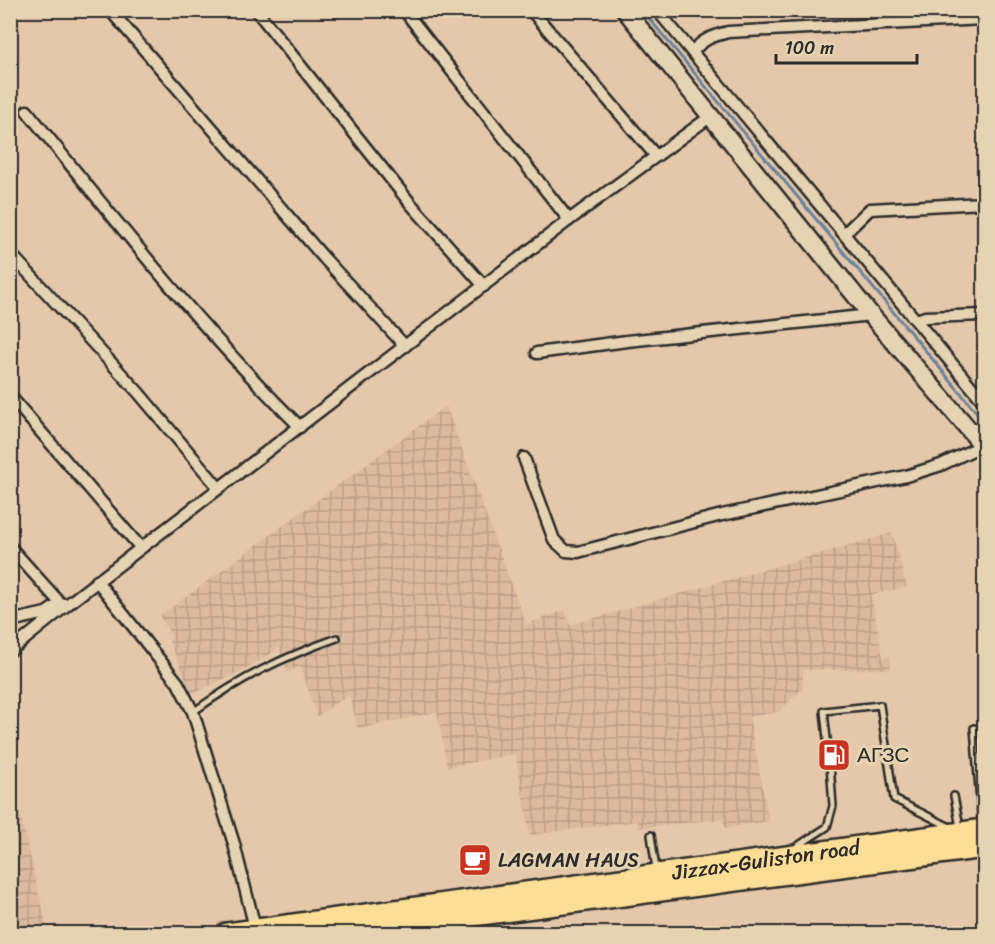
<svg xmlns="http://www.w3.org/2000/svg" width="995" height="944" font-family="Sriracha,sans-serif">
  <defs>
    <pattern id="industrial-grid" width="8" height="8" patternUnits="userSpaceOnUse" patternTransform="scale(1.5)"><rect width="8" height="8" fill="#dcba9f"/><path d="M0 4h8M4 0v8" fill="none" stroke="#bda089"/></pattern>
  </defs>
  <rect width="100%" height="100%" fill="#e5c8a9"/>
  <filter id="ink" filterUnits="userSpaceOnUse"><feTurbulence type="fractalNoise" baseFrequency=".0167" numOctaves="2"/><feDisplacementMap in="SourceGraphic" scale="12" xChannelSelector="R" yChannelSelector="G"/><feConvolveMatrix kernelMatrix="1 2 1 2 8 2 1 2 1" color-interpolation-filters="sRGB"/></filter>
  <g filter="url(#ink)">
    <g fill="url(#industrial-grid)">
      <path d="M446 406 526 624 565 610 570 625 892 533 907 587 871 595 883 658 890 656 891 669 803 670V688L778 712 749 717 769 821 725 828 723 819 638 828 637 821 530 835 515 754 447 767 437 712 358 729 349 695 317 716 300 666 288 673 278 646 274 652 245 669 192 694 169 641 172 638 160 616Z"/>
      <path d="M10 772 46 923 13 934 10 933Z"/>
    </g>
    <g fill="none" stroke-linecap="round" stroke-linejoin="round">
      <path stroke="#68839e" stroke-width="3" d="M642 10 984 421"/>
      <g stroke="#2b2b2b" stroke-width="10">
        <g id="lane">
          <path d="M193 712C242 677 281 658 337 638"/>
          <path d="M974 728 982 825"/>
          <path d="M828 748 824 711 880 705 894 799 952 828"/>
          <path d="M954 796 960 827"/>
          <path d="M651 835 656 869"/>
          <path d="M796 847 827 827 833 806 830 764"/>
        </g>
      </g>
      <g stroke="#2b2b2b" stroke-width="15">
        <g id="street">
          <path d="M110 10 324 258 405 346"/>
          <path d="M256 10 410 203 484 286"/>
          <path d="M404 10 569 220"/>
          <path d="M531 10 656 156"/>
          <path d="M657 10 984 402"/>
          <path d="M692 52C703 39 713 36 728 32L984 19"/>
          <path d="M27 111C114 219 201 329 300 427"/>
          <path d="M844 234 870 209 984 203"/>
          <path d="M10 253 138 392 218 487"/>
          <path d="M917 320 925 317 984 315"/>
          <path d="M537 353 627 341 871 315"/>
          <path d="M10 396 140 547"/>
          <path d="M524 458 554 540 566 551 578 552 722 515 906 476 941 465 983 445"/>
          <path d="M10 547 61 604H68L569 220 711 116"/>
          <path d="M97 581 178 683 193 712 234 844 255 928"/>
          <path d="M10 621 46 613 58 605"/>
          <path d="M10 651 68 604"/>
        </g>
      </g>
      <g stroke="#2b2b2b" stroke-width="21">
        <path id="secondary" d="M625 10 871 315 984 447"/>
      </g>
      <g stroke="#2b2b2b" stroke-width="26">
        <g id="highway">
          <path id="s1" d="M227 934 984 830"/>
          <path d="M331 934 984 847"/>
        </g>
      </g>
      <use href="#lane" stroke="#e6d3b1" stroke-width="5"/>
      <use href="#street" stroke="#e6d3b1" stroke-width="10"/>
      <use href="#secondary" stroke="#e6d3b1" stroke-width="16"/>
      <use href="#highway" stroke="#fdde96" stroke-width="21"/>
    </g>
  </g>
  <defs>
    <g id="fuel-square" transform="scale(1.725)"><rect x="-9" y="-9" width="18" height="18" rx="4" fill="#c8321e" stroke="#e6d3b1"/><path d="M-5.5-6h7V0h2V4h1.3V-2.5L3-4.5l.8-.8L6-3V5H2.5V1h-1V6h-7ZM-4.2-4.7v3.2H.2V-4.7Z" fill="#fff"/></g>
    <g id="cafe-square" transform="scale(1.725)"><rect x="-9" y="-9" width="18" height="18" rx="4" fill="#c8321e" stroke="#e6d3b1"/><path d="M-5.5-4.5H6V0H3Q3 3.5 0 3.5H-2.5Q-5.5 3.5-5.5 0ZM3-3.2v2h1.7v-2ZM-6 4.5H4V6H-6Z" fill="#fff"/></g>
  </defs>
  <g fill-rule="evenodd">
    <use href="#fuel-square" x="834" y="755"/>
    <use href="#cafe-square" x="475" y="860"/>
  </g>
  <g text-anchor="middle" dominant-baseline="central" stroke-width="6" stroke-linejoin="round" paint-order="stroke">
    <g font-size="21" fill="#2b2b2b" stroke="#e6d3b1" text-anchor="start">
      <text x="857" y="755">АГЗС</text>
      <text x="498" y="860">LAGMAN HAUS</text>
    </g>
    <g font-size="21" fill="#2b2b2b" stroke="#e6d3b1">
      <text stroke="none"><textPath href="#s1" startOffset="544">Jizzax-Guliston road</textPath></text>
    </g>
  </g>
  <rect width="995" height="944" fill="none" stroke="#e6d3b1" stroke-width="36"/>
  <rect x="18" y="18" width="959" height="908" fill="none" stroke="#2b2b2b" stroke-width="2" filter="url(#ink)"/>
  <path d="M776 54v9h141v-9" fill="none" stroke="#2b2b2b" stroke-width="3"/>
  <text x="785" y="54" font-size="18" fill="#2b2b2b" stroke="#e6d3b1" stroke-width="4.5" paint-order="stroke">100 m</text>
</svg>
